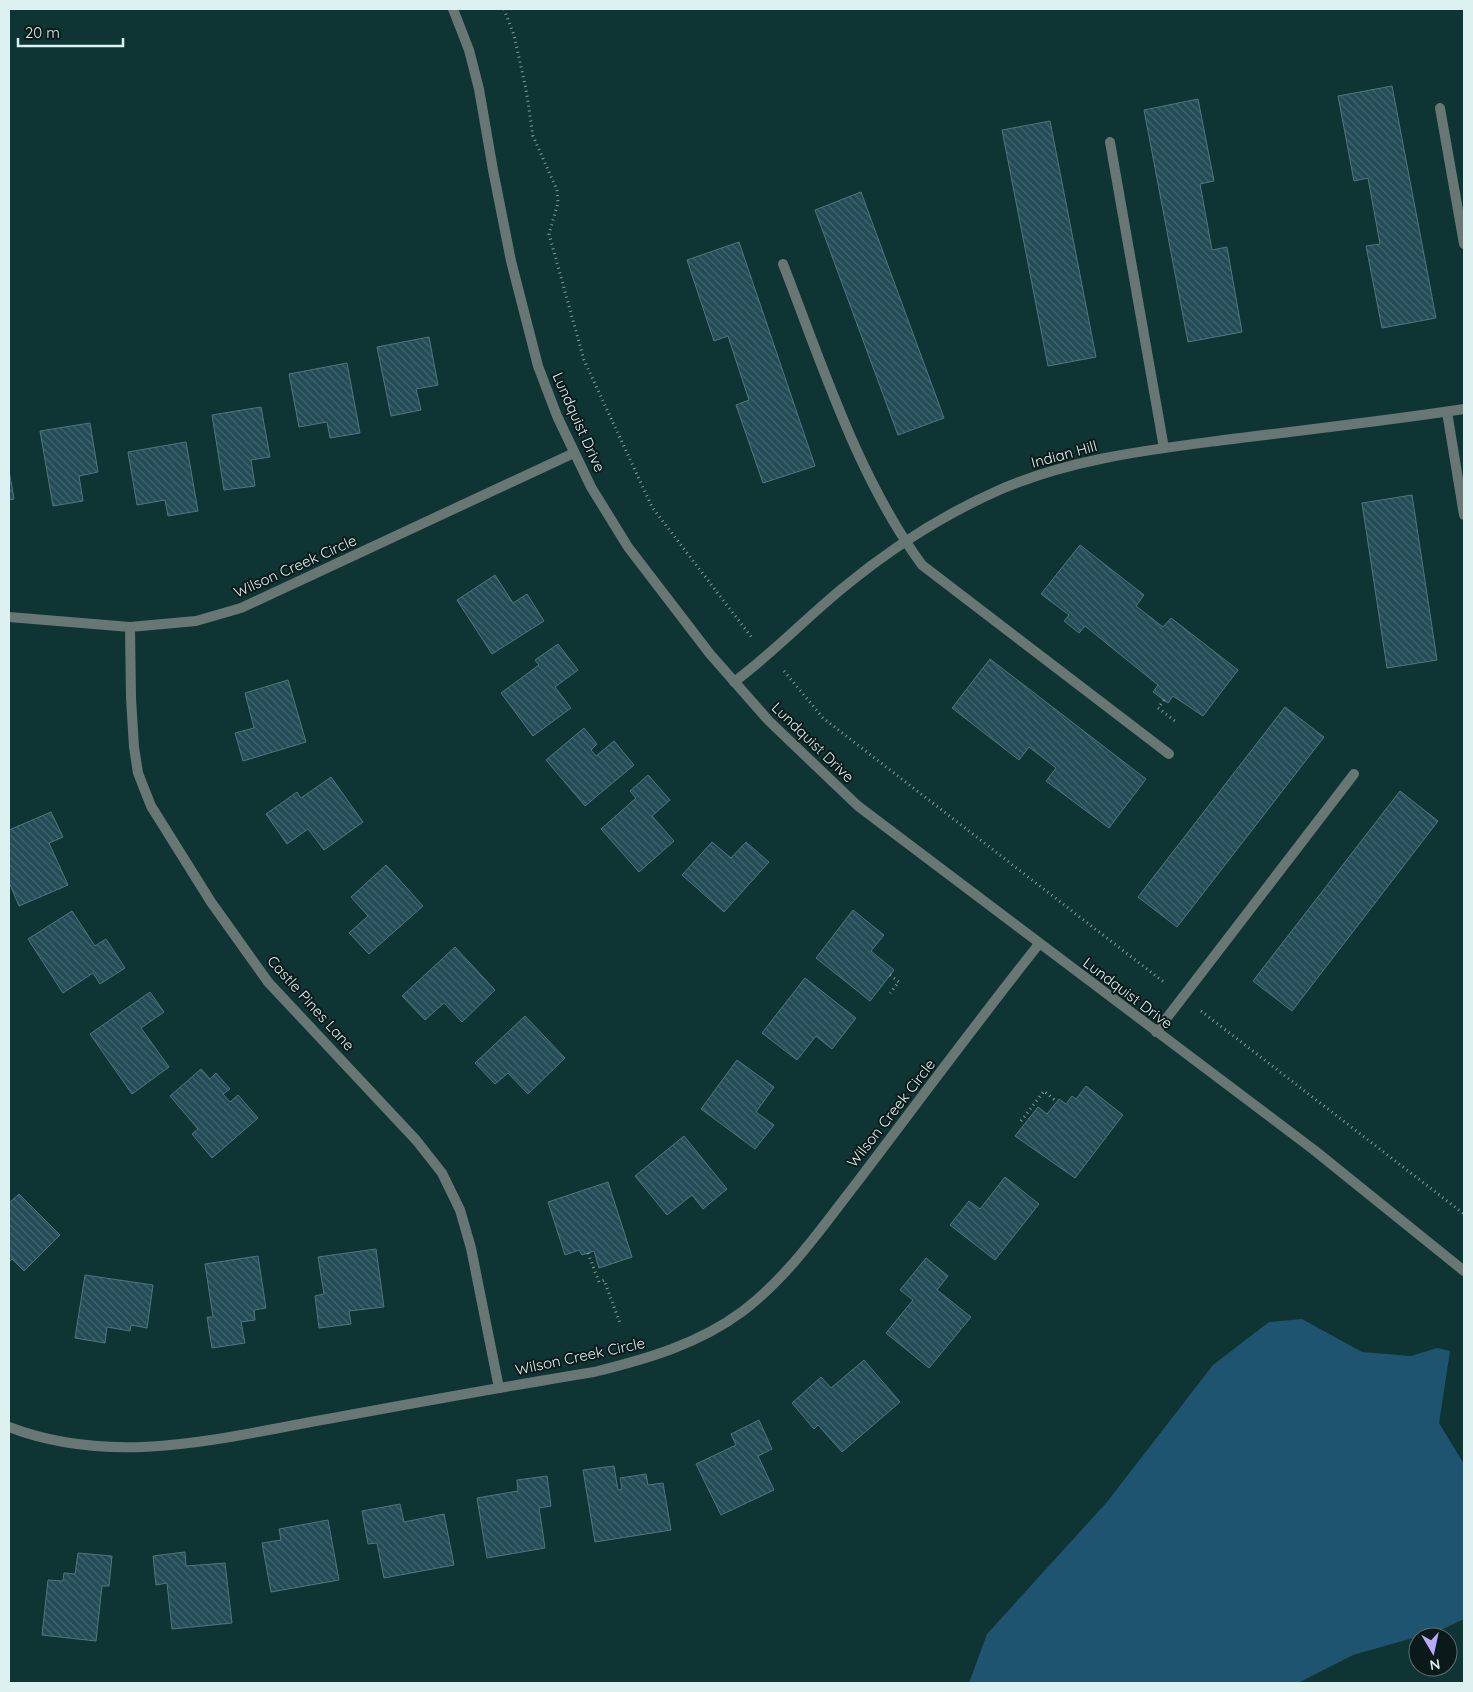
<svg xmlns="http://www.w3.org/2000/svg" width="1473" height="1692" font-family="Quicksand,sans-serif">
  <defs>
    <pattern id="building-back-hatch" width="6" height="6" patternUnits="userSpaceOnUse" patternTransform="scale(1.25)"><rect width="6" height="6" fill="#234c56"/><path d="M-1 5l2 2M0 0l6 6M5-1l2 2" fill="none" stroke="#42666f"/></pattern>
  </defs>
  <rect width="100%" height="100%" fill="#0f3434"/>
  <path fill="#1f5470" d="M1302 1319 1362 1352 1411 1356 1437 1348 1450 1351 1439 1423 1464 1464V1619L1441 1630 1353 1655 1298 1683H969L987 1634 1107 1502 1213 1365 1269 1322Z"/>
  <g fill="url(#building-back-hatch)" stroke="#53757e">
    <path d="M1392 86 1436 318 1382 328 1366 246 1380 244 1368 178 1354 181 1338 96Z"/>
    <path d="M1198 99 1214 181 1200 184 1212 250 1227 247 1242 332 1188 342 1144 110Z"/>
    <path d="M1050 121 1096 357 1048 366 1002 130Z"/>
    <path d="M861 192 944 418 898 435 815 210Z"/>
    <path d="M739 242 815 466 763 483 736 405 749 400 728 336 714 341 687 260Z"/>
    <path d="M429 337 438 385 416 389 421 410 391 416 377 347Z"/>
    <path d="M347 363 360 433 330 438 327 422 299 427 289 374Z"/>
    <path d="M261 407 270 457 251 460 255 486 224 490 212 415Z"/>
    <path d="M90 423 98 472 79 476 83 501 53 506 40 431Z"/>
    <path d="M186 442 198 511 168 516 165 500 137 505 128 452Z"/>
    <path d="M9 470 14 499 9 500Z"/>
    <path d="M1412 495 1437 660 1387 668 1362 503Z"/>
    <path d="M1080 545 1144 595 1136 606 1163 627 1171 618 1238 670 1203 716 1173 696 1168 703 1153 692 1158 685 1085 626 1079 633 1064 621 1069 615 1041 594Z"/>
    <path d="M495 575 513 603 527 594 544 621 492 654 457 600Z"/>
    <path d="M558 644 578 670 555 687 571 708 533 736 501 693 539 665 535 660Z"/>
    <path d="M990 659 1146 779 1109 828 1046 781 1056 768 1029 747 1019 760 952 708Z"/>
    <path d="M288 680 306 742 243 761 235 733 254 728 245 693Z"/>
    <path d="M1285 707 1324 737 1177 927 1138 897Z"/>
    <path d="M584 728 597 744 591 750 596 756 614 741 634 765 585 806 546 760Z"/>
    <path d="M648 775 670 800 652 816 674 841 639 872 601 829 636 798 630 791Z"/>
    <path d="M331 777 363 822 324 850 308 829 287 844 266 814 297 792 301 798Z"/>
    <path d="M1400 791 1438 821 1292 1011 1253 981Z"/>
    <path d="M51 812 63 837 49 843 68 885 19 906 9 882V830Z"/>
    <path d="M712 842 731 858 746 842 769 862 724 912 682 875Z"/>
    <path d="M386 865 423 906 369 954 349 933 368 916 351 897Z"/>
    <path d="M853 910 884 935 871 951 894 970 870 1001 816 958Z"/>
    <path d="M72 911 95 946 106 939 125 968 100 984 93 973 63 993 28 939Z"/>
    <path d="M455 947 495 990 462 1022 444 1003 425 1020 402 996Z"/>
    <path d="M805 978 856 1018 832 1049 816 1036 797 1060 762 1033Z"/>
    <path d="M150 992 164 1012 141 1028 169 1067 132 1094 90 1034Z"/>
    <path d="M525 1016 565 1058 528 1094 508 1073 495 1084 475 1063Z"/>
    <path d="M737 1060 774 1087 756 1112 774 1125 755 1149 701 1109Z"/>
    <path d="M201 1069 210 1079 216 1073 230 1089 223 1094 230 1102 238 1095 258 1118 212 1158 192 1134 198 1129 170 1096Z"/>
    <path d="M1086 1086 1123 1115 1075 1178 1015 1136 1038 1107 1047 1114 1059 1099 1066 1104 1072 1096 1076 1099Z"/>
    <path d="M684 1136 727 1189 703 1209 692 1195 667 1215 635 1176Z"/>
    <path d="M1005 1177 1039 1204 995 1260 950 1225 969 1201 980 1209Z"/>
    <path d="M608 1182 632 1257 599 1268 594 1251 582 1255 579 1250 565 1255 548 1202Z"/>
    <path d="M19 1194 60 1235 24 1271 12 1259 9 1262V1203Z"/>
    <path d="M376 1249 384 1307 349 1311 351 1324 319 1328 315 1296 324 1294 318 1257Z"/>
    <path d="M258 1256 266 1308 254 1310 255 1320 241 1322 245 1343 212 1348 207 1317H213L205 1264Z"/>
    <path d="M926 1258 948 1276 937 1290 971 1317 929 1368 886 1333 913 1300 900 1290Z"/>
    <path d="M85 1275 153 1285 147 1328 131 1325 130 1331 107 1327 105 1343 75 1338Z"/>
    <path d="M864 1360 900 1402 842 1452 818 1425 814 1429 792 1403 821 1377 831 1388Z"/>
    <path d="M759 1420 772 1449 758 1456 774 1490 721 1515 696 1464 736 1445 731 1434Z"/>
    <path d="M614 1466 618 1490 622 1489 620 1478 646 1474 648 1485 663 1483 671 1530 595 1542 583 1470Z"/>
    <path d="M547 1476 551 1506 539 1508 545 1548 487 1558 477 1498 518 1491 517 1480Z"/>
    <path d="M400 1504 404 1522 444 1514 454 1565 384 1578 377 1543 368 1544 362 1511Z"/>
    <path d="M328 1520 339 1580 271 1592 262 1543 281 1540 279 1529Z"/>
    <path d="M185 1552 186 1566 225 1563 232 1623 172 1629 167 1583 156 1585 153 1556Z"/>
    <path d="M78 1553 112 1556 109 1586H102L96 1641 42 1635 48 1580 63 1581 64 1573 75 1574Z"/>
  </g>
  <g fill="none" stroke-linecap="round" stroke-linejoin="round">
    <g stroke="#809b9b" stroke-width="3" stroke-dasharray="1 4" stroke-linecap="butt">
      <path d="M504 9 514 35 526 89 533 136 557 190 558 203 549 234 584 360 652 507 752 638"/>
      <path d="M784 671 823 718 1165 983"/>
      <path d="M1164 700 1158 708 1175 721"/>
      <path d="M890 975 899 982 890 993"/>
      <path d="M1201 1011 1464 1214"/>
      <path d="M1021 1121 1044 1091 1057 1102"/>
      <path d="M588 1253 599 1282 604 1280 620 1323"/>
    </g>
    <g stroke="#687773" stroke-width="10">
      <path d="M1440 108 1464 244"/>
      <path d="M1110 142 1164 448"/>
      <path d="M783 264C822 364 858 478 922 565L1169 754"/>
      <path d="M1447 412 1464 515"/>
      <path d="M1156 1032 1354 774"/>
    </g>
    <g stroke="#687773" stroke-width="10">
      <path d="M453 9 469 50 479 89 493 170 511 261 538 366 557 416 591 487 628 547 710 654 769 721 858 806 1314 1150 1464 1271"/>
      <path d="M9 617 130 627 196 621 241 608 574 453"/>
      <path d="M130 627 131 698 134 747 138 773 151 806 211 902 268 982 416 1140 442 1173 460 1210 471 1248 499 1388"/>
      <path d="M734 682C773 653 806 618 844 587 889 550 943 515 997 491 1069 459 1148 450 1224 440 1304 430 1385 421 1464 409"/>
      <path d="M9 1427C116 1468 224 1437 333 1418 420 1402 507 1386 594 1372 647 1359 699 1344 743 1311 789 1276 823 1226 858 1181 918 1102 977 1022 1039 944"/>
    </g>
  </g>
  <g text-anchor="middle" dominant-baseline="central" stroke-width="4" stroke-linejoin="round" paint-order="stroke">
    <g font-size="15" fill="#ddf1f1" stroke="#0a1919">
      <text transform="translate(579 422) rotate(66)">Lundquist Drive</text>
      <text transform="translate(1064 454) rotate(-15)">Indian Hill</text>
      <text transform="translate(295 566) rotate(-24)">Wilson Creek Circle</text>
      <text transform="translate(813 742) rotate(44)">Lundquist Drive</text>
      <text transform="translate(1128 993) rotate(37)">Lundquist Drive</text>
      <text transform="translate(311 1003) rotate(48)">Castle Pines Lane</text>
      <text transform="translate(891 1113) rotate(-52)">Wilson Creek Circle</text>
      <text transform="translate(580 1356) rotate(-12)">Wilson Creek Circle</text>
    </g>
  </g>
  <rect width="1473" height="1692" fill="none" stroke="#ddf1f1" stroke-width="20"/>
  <g transform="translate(1433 1652) rotate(171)"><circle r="24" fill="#0a1919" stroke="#5e6f6f"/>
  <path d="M0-4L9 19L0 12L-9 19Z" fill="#baaaf6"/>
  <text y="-8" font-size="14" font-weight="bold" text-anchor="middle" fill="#ddf1f1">N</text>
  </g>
  <path d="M18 38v8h105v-8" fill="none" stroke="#ddf1f1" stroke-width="2.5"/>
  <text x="25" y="38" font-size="15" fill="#ddf1f1" stroke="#0a1919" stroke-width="4" paint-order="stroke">20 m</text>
</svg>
